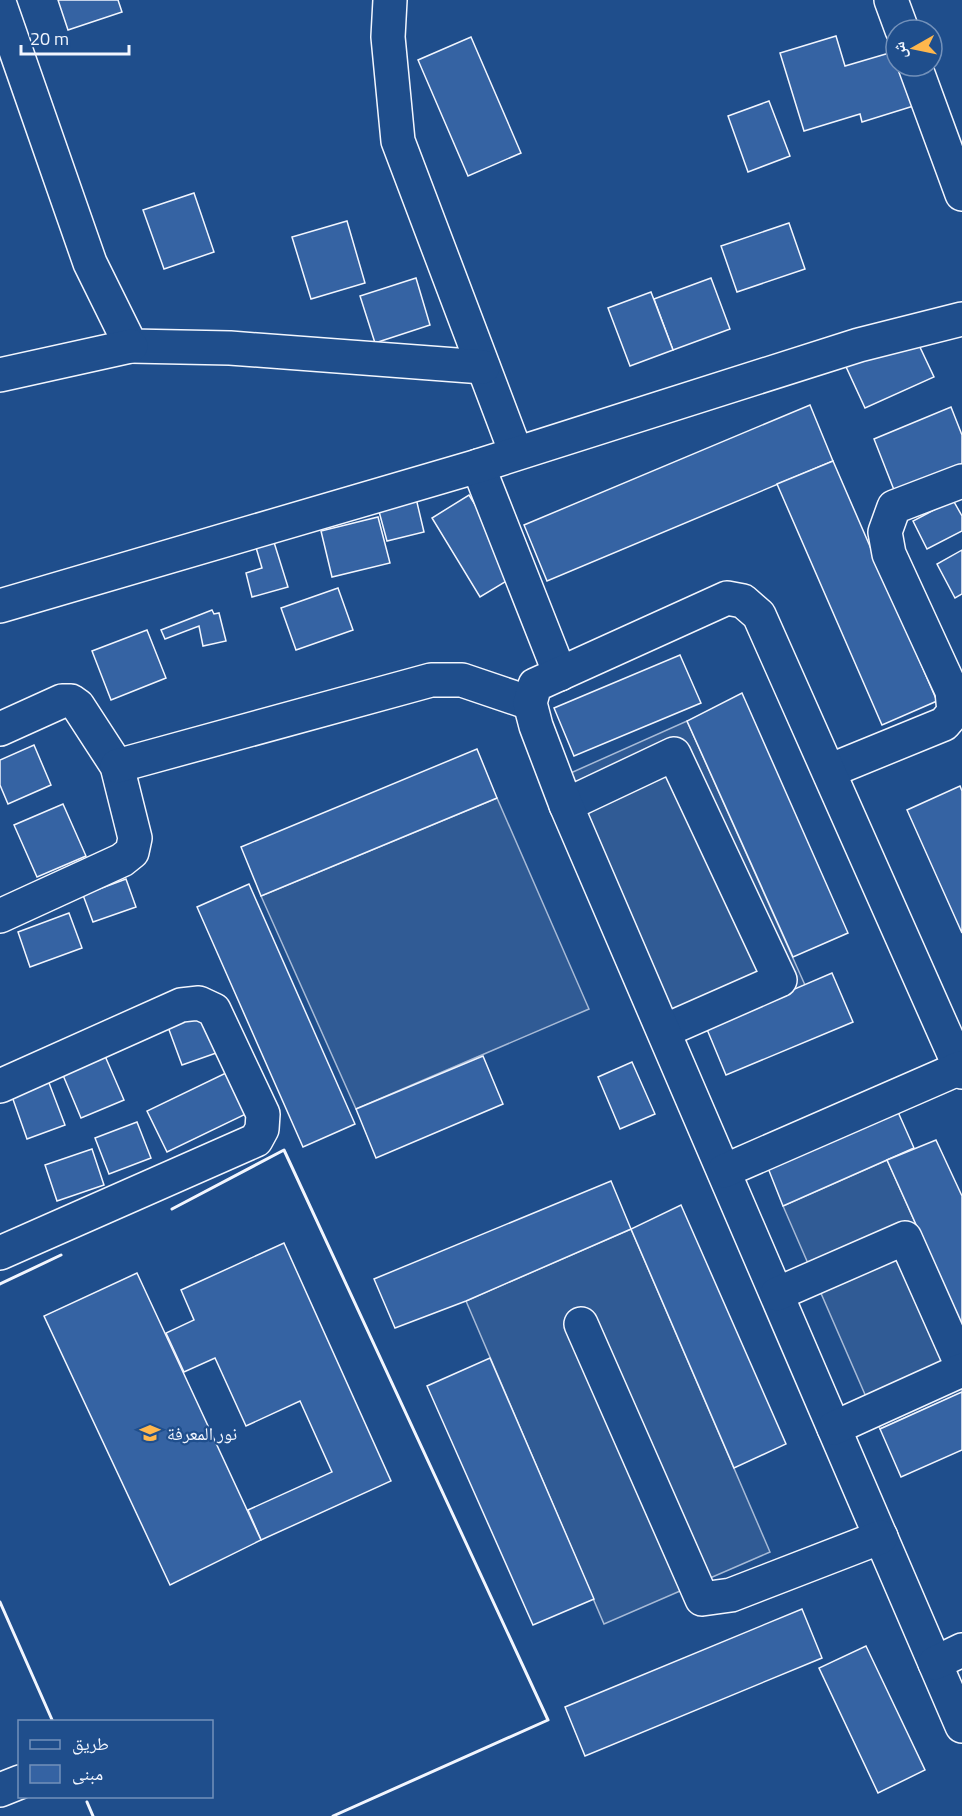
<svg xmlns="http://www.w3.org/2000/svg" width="962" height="1816" font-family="'Titillium Web','Noto Naskh Arabic',sans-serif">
  <rect width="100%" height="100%" fill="#1f4e8c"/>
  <g fill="#305b95" stroke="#a8bbd7" stroke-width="1.5">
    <path d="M687 721 805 985 683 1040 564 776Z"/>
    <path d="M497 798 589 1009 356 1109 261 896Z"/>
    <path d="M887 1160 962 1327V1392L880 1429 783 1206Z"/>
    <path d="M631 1229 770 1552 604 1624 466 1301Z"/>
  </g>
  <g fill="#3563a3" stroke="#f2f6ff" stroke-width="1.5">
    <path d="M58 0H118L122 12 68 30Z"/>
    <path d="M836 36 845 66 896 51V66H908L920 104 862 122 860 114 804 131 780 53Z"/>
    <path d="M471 37 521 153 468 176 418 60Z"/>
    <path d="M769 101 790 156 748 172 728 116Z"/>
    <path d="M194 193 214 252 164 269 143 210Z"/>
    <path d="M347 221 365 283 311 299 292 237Z"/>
    <path d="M789 223 805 269 737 292 721 246Z"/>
    <path d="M416 278 430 325 375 343 360 296Z"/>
    <path d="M711 278 730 329 673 350 654 299Z"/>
    <path d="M651 292 673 350 630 366 608 308Z"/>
    <path d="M910 326 934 377 865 408 842 358Z"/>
    <path d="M810 405 833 461 547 581 524 525Z"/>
    <path d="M951 407 962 435V468L896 495 874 439Z"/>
    <path d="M833 461 937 701 882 725 777 484Z"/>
    <path d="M415 494 424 532 387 541 377 504Z"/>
    <path d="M469 495 518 574 480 597 432 518Z"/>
    <path d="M953 500 962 516V531L927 549 913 521Z"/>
    <path d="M378 517 390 563 332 577 321 531Z"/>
    <path d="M273 539 288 587 252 597 246 573 262 568 255 544Z"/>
    <path d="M962 550V594L955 598 937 564Z"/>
    <path d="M338 588 353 630 296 650 281 608Z"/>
    <path d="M212 610 214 614 219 613 226 641 203 646 199 626 165 639 161 630Z"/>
    <path d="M147 630 166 678 111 700 92 651Z"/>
    <path d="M680 655 701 703 574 756 554 708Z"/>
    <path d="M742 693 848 933 793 957 687 721Z"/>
    <path d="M34 745 51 785 8 804 0 785V760Z"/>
    <path d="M477 749 497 798 261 896 241 847Z"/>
    <path d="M960 786 962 791V933L907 810Z"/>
    <path d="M63 804 86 856 37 877 14 825Z"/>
    <path d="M126 879 136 907 93 922 83 895Z"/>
    <path d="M249 884 355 1124 303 1147 197 907Z"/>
    <path d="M69 913 82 948 30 967 18 932Z"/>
    <path d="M832 973 853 1022 726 1075 706 1027Z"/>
    <path d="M205 1014 219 1052 182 1065 168 1027Z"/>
    <path d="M102 1049 124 1100 81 1118 60 1068Z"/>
    <path d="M483 1056 503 1104 376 1158 356 1109Z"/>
    <path d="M632 1062 655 1114 620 1129 598 1077Z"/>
    <path d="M230 1071 250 1112 167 1152 147 1111Z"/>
    <path d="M46 1075 65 1125 27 1139 9 1088Z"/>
    <path d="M894 1103 914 1148 783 1206 766 1163Z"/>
    <path d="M137 1122 151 1158 109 1174 95 1138Z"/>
    <path d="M936 1140 962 1196V1327L887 1160Z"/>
    <path d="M92 1149 104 1185 57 1201 45 1165Z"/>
    <path d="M611 1181 631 1229 466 1301 395 1328 374 1279Z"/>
    <path d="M681 1205 786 1444 734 1468 631 1229Z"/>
    <path d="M284 1243 391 1481 261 1540 248 1510 332 1472 300 1401 246 1426 215 1358 184 1372 166 1333 194 1320 181 1290Z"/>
    <path d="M137 1273 261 1540 170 1585 44 1316Z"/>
    <path d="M490 1358 594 1599 533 1625 427 1386Z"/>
    <path d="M962 1392V1450L901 1477 880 1429Z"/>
    <path d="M802 1609 822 1658 585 1756 565 1707Z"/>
    <path d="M866 1646 925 1770 878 1793 819 1668Z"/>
  </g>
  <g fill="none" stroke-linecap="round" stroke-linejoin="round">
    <g stroke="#f2f6ff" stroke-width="36">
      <g id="minor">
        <path d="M390 0 388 37 398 141 516 453"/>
        <path d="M891 0 902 30"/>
        <path d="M0 5 90 263 131 346 230 348 483 367"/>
        <path d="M915 66 962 194"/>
        <path d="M0 375 131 346"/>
        <path d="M478 466 560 674"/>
        <path d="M0 606 478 466 859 345 962 319"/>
        <path d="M0 729 62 701H71L78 706 117 766 135 838 132 852 122 860 0 916"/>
        <path d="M117 766 431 680H462L530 703"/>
        <path d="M829 771 944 724 954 712 952 691 889 554 885 532 894 507 962 481"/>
        <path d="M566 805 674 754 780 980 664 1031"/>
        <path d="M962 1072 759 615 743 601 727 598 535 685 530 703 536 726 566 805 962 1726"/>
        <path d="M0 1086 181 1005 199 1003 214 1010 263 1114 262 1129 256 1140 0 1253"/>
        <path d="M724 1171 960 1068"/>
        <path d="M777 1294 905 1238 962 1366"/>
        <path d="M581 1324 702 1599 731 1595 881 1537"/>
        <path d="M834 1428 962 1370"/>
        <path d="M935 1663 962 1650"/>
        <path d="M0 1790 20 1782"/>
      </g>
    </g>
    <use href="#minor" stroke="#1f4e8c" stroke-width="33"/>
    <g stroke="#f2f6ff" stroke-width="3">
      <path d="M172 1209 284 1150 548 1720 333 1816"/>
      <path d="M0 1284 61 1255"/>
      <path d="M0 1602 53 1722"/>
      <path d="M87 1802 93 1816"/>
    </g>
  </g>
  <defs>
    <g id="school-bare" transform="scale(1.62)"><path d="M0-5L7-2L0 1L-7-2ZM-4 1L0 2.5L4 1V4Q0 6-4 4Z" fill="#ffb74d" stroke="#1f4e8c" stroke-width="2.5" paint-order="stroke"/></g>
  </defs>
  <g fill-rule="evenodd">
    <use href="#school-bare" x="150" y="1433"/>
  </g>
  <g text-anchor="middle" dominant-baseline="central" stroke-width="4.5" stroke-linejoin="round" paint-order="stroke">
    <g font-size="18" fill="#f2f6ff" stroke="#1f4e8c" text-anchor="start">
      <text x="167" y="1433">نور المعرفة</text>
    </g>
  </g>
  <rect x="18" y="1720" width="195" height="78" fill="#1f4e8c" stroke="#7391ba" stroke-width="1.5"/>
  <rect x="30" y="1740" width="30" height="9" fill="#1f4e8c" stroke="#7391ba" stroke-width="1.5"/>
  <text x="72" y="1750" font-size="18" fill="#f2f6ff">طريق</text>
  <rect x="30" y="1765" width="30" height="18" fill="#3563a3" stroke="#7391ba" stroke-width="1.5"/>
  <text x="72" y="1780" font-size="18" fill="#f2f6ff">مبنى</text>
  <g transform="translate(914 48) rotate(261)"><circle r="28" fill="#1f4e8c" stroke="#7391ba" stroke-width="1.5"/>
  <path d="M0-4.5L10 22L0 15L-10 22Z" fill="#ffb74d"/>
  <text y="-9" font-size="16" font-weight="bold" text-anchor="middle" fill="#f2f6ff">ش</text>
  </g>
  <path d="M21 45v9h108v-9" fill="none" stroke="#f2f6ff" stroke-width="3"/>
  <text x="30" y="45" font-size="18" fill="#f2f6ff" stroke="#1f4e8c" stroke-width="4.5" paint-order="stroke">20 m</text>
</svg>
